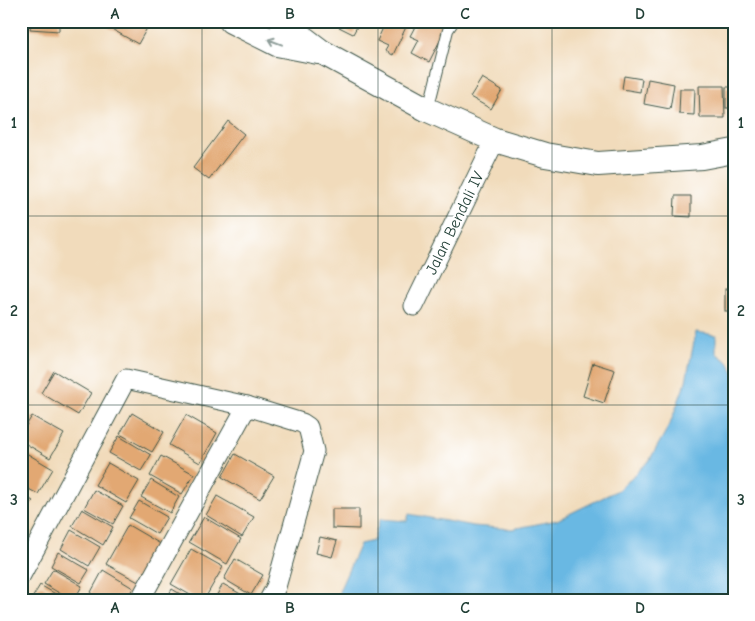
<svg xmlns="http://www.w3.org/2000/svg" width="755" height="621" font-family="'Comic Neue',sans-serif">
  <rect width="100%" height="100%" fill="#fff"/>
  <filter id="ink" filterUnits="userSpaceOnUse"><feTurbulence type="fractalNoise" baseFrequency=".02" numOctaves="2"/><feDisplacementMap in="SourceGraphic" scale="10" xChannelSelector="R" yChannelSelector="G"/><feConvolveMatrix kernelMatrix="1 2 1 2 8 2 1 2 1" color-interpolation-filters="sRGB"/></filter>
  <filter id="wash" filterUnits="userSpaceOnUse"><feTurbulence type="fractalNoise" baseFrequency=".0096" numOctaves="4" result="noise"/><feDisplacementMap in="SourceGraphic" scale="20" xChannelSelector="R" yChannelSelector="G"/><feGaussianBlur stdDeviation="1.12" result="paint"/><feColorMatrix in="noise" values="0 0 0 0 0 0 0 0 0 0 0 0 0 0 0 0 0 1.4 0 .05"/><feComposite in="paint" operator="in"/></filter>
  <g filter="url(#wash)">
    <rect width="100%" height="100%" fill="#f1dbbb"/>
    <path fill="#69b8e3" stroke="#447a8c" d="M696 332 716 335V353L728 362 734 373V600H337L340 589 360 544 373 541 380 519 407 521 409 514 473 526 512 529 557 520 618 490 649 461 670 424 686 381Z"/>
    <g id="blocks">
      <g fill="#e2a873">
        <path d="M31 21H59V31L30 29Z"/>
        <path d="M111 21H151L138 44 108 27Z"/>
        <path d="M334 21H355L359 23 353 34 333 24Z"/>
        <path d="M386 21H395L406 27 393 55 385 51 388 46 377 41Z"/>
        <path d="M418 21H450L429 62 412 53 419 40 410 36Z"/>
        <path d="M624 76 642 79 640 92 622 89Z"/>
        <path d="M482 78 502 90 491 109 470 97Z"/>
        <path d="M648 79 674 84 670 109 644 104Z"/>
        <path d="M699 86H724L725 118H700Z"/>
        <rect x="726" y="87" width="8" height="21"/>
        <path d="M680 89H695L694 115 679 114Z"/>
        <path d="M228 121 244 134 209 180 193 168Z"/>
        <path d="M675 196H691V217L674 216Z"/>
        <rect x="725" y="289" width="9" height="22"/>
        <path d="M593 363 615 370 604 403 583 396Z"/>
        <path d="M54 371 91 393 78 415 41 393Z"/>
        <path d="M132 413 164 432 152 452 120 434Z"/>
        <path d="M186 415 217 433 200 463 169 445Z"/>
        <path d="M32 416 64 434 50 458 21 441V434Z"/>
        <path d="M119 436 151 455 141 471 109 453Z"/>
        <path d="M21 450 53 469 38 494 21 485Z"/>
        <path d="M235 454 274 476 260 499 222 477Z"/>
        <path d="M161 456 194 474 182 494 150 476Z"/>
        <path d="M108 463 139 481 126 503 95 485Z"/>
        <path d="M151 480 179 497 170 513 141 497Z"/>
        <path d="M94 490 123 506 113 524 84 508Z"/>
        <path d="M21 494 33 501 21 522Z"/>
        <path d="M217 496 254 517 242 537 206 515Z"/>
        <path d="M139 501 167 517 157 534 129 518Z"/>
        <path d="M82 509 113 527 103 545 72 526Z"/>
        <path d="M332 509H359V529L332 528Z"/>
        <path d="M204 517 241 539 227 564 189 542Z"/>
        <path d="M128 525 164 546 142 584 106 564Z"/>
        <path d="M71 530 100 547 89 566 61 549Z"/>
        <path d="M320 537 337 541 332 557 316 553Z"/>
        <path d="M191 549 223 567 204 600H199L171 584Z"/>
        <path d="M58 552 89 570 81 583 51 566Z"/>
        <path d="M235 559 263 575 251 595 224 579Z"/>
        <path d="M53 569 82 586 74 600H71L44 584Z"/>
        <path d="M103 570 133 588 126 600H99L90 594Z"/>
        <path d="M223 584 251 600H214Z"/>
        <path d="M40 585 66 600H31Z"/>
        <path d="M172 589 190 600H166Z"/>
      </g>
    </g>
  </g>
  <g filter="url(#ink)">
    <use href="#blocks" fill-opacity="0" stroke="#3e5548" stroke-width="1"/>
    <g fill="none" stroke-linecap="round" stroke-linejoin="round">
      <g stroke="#3e5548" stroke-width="12">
        <path id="service" d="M428 110 448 30 454 21"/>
      </g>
      <g stroke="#3e5548" stroke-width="21">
        <g id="minor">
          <path d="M414 306 495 140"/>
          <path d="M21 575 126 379 247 406 302 423 308 427 314 451 276 587 269 600"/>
          <path d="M140 600 247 406"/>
        </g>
      </g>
      <g stroke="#3e5548" stroke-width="26">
        <g id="tertiary">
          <path d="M231 21 277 44 318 52"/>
          <path d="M281 21 322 52 428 110 495 140 545 155 598 164 702 157 734 151"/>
        </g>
      </g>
      <use href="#service" stroke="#fff" stroke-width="10"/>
      <use href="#minor" stroke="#fff" stroke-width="19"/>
      <use href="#tertiary" stroke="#fff" stroke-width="24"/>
    </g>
    <defs><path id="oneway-shaft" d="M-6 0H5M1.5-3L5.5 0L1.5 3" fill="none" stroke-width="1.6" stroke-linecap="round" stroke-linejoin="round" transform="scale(1.25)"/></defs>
    <use stroke="#8f9e9a" href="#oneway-shaft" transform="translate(275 42) rotate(-159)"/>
  </g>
  <path fill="none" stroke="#1f3d34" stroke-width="1" stroke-opacity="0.55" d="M202 21V600M378 21V600M552 21V600M21 216H734M21 405H734"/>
  <g text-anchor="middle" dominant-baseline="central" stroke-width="4" stroke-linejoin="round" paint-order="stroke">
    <g font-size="16" fill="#1f3d34" stroke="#fff">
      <text transform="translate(455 223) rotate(-64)">Jalan Bendali IV</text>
    </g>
  </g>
  <rect width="755" height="621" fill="none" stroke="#fff" stroke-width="55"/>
  <rect x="28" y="28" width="700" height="566" fill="none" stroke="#1f3d34" stroke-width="2"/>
  <g font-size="16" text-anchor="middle" font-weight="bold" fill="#1f3d34">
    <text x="115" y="19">A</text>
    <text x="290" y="19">B</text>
    <text x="465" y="19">C</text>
    <text x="640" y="19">D</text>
    <text x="14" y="128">1</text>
    <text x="741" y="128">1</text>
    <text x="14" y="316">2</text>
    <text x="741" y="316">2</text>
    <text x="14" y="505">3</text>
    <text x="741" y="505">3</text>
    <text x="115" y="613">A</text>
    <text x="290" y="613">B</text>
    <text x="465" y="613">C</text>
    <text x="640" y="613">D</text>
  </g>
</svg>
